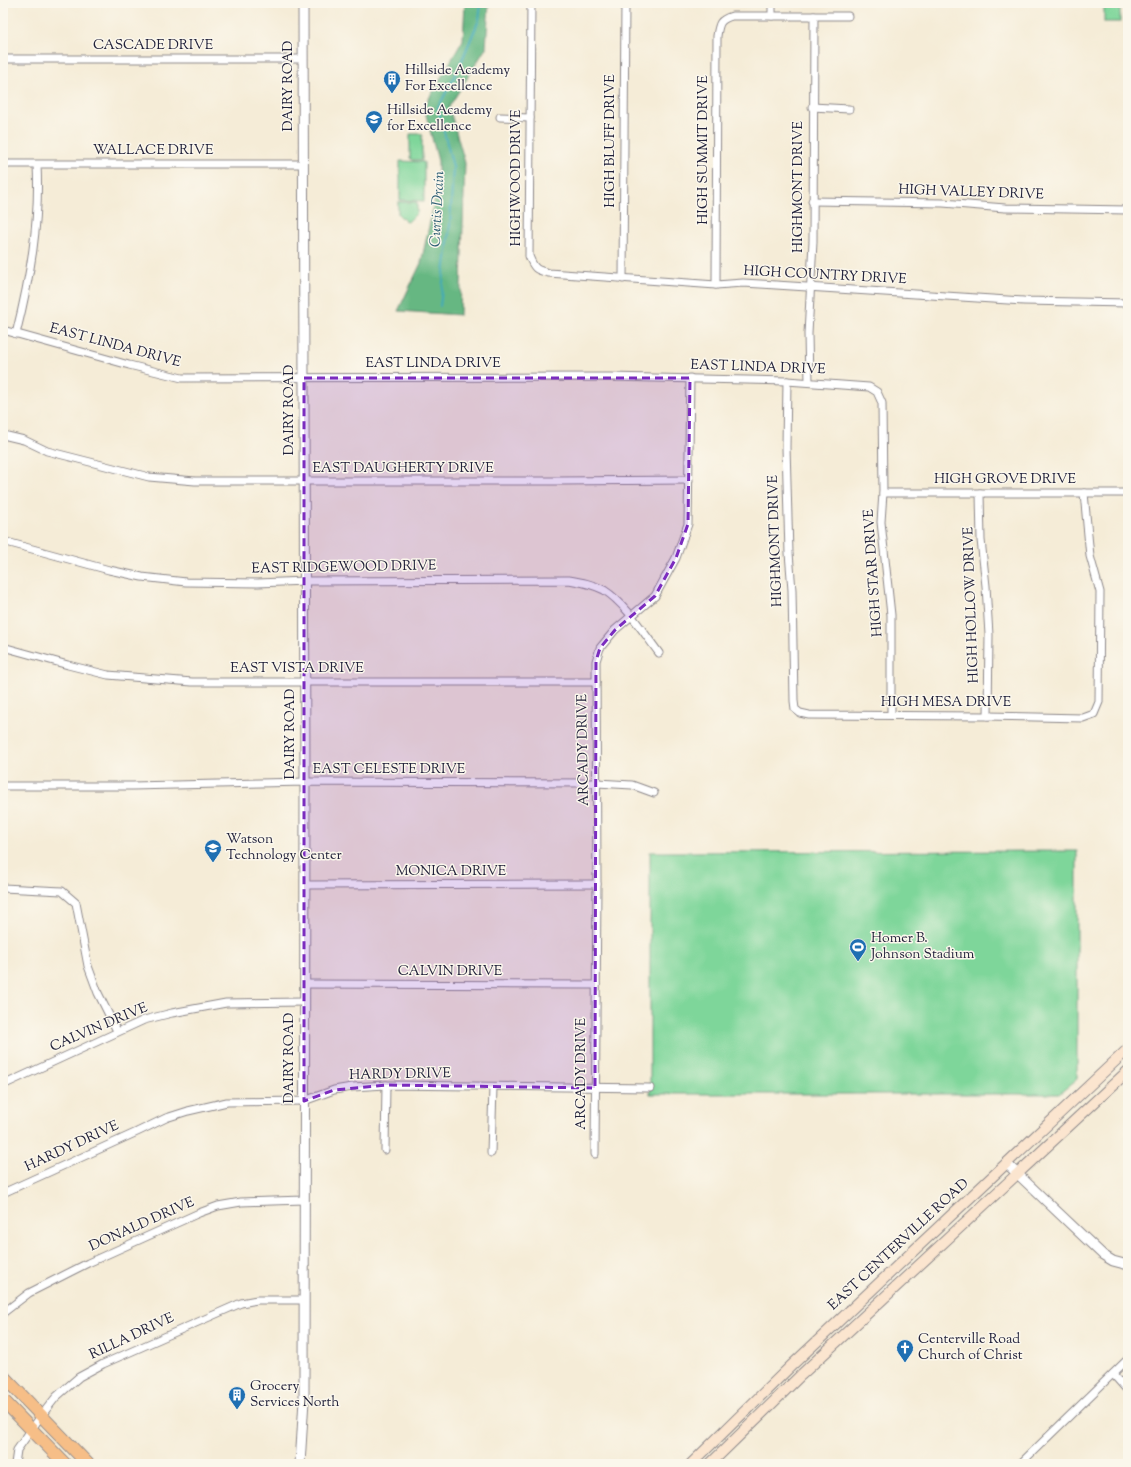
<svg xmlns="http://www.w3.org/2000/svg" width="1131" height="1467" font-family="'Sorts Mill Goudy',serif">
  <rect width="100%" height="100%" fill="#fbf7ec"/>
  <filter id="ink" filterUnits="userSpaceOnUse"><feTurbulence type="fractalNoise" baseFrequency=".025" numOctaves="2"/><feDisplacementMap in="SourceGraphic" scale="8" xChannelSelector="R" yChannelSelector="G"/><feConvolveMatrix kernelMatrix="1 2 1 2 8 2 1 2 1" color-interpolation-filters="sRGB"/></filter>
  <filter id="wash" filterUnits="userSpaceOnUse"><feTurbulence type="fractalNoise" baseFrequency=".012" numOctaves="4" result="noise"/><feDisplacementMap in="SourceGraphic" scale="16" xChannelSelector="R" yChannelSelector="G"/><feGaussianBlur stdDeviation="0.9" result="paint"/><feColorMatrix in="noise" values="0 0 0 0 0 0 0 0 0 0 0 0 0 0 0 0 0 1.4 0 .05"/><feComposite in="paint" operator="in"/></filter>
  <g filter="url(#wash)">
    <rect width="100%" height="100%" fill="#f5ecd7"/>
    <g fill="#7ed69a" stroke="#507c6a">
      <rect x="1104" y="3" width="16" height="19"/>
      <path d="M410 134H422V160H412L410 158Z"/>
      <path d="M400 161 424 162V201L400 200Z"/>
      <path d="M398 202H417V213L408 222H406L398 214Z"/>
      <path d="M1077 851V1079L1059 1094H650V852Z"/>
    </g>
    <path fill="#66b782" stroke="#446c5e" d="M465 3H489L486 48 449 107 465 163 460 315 398 311 421 263 438 185V161L424 107 463 40Z"/>
    <g fill="none" stroke-linecap="round" stroke-linejoin="round">
      <path stroke="#3da9bc" stroke-width="2" d="M440 306 450 225 453 167 438 108 459 67 479 20 481 3"/>
    </g>
  </g>
  <g filter="url(#ink)">
    <g fill="none" stroke-linecap="round" stroke-linejoin="round">
      <g stroke="#8c8789" stroke-width="9">
        <g id="minor">
          <path d="M531 3 529 256C534 269 536 270 549 273L716 285 743 283 776 285 1024 301 1128 303"/>
          <path d="M772 3V16"/>
          <path d="M3 59H303"/>
          <path d="M812 107 849 109"/>
          <path d="M500 117 530 118"/>
          <path d="M3 164H303"/>
          <path d="M812 201 943 203 1005 208 1128 210"/>
          <path d="M623 279 625 3"/>
          <path d="M716 285 717 36C719 24 719 20 732 16H848"/>
          <path d="M3 330 129 365 182 378 609 377 787 381 869 387 877 392 882 403 883 493 881 522 891 615V715"/>
          <path d="M16 334C30 278 40 222 37 165"/>
          <path d="M787 381 786 447 789 553 792 590 794 701 795 709 800 713 809 715 988 716 1083 718 1094 714 1099 702 1100 592 1090 556 1084 493"/>
          <path d="M809 382 808 334 813 242 814 16"/>
          <path d="M3 435 24 440 47 451 149 477 195 481H560L689 480"/>
          <path d="M883 493H1128"/>
          <path d="M980 493 981 540 986 586 989 635 988 716"/>
          <path d="M3 541 109 570 142 577 186 582 258 583 305 581 569 580C581 582 593 584 604 590 626 604 643 632 659 653"/>
          <path d="M3 647 68 665 108 675 192 682H596"/>
          <path d="M3 786H132L305 782 597 783 632 785 654 793"/>
          <path d="M305 885 597 884"/>
          <path d="M3 888 62 891 76 903 88 966 98 993 117 1031"/>
          <path d="M304 984 596 985"/>
          <path d="M3 1085 144 1020 172 1013 226 1003 304 1002"/>
          <path d="M385 1150 386 1085"/>
          <path d="M491 1153 493 1087"/>
          <path d="M595 1154 597 884 596 661 600 648 615 630 655 596 676 558 688 524 690 378"/>
          <path d="M3 1193 137 1132 166 1118 188 1111 227 1102 304 1101 334 1090 352 1087 386 1085 650 1088"/>
          <path d="M3 1313 29 1293 88 1263 199 1213 218 1206 241 1202 304 1200"/>
          <path d="M1113 1374 1128 1391"/>
          <path d="M15 1464 17 1450 41 1416 56 1397 79 1377 103 1364 241 1303 257 1300H303"/>
          <path d="M1020 1464 1128 1359"/>
        </g>
      </g>
      <g stroke="#8c8789" stroke-width="11">
        <g id="tertiary">
          <path d="M1006 1163 1103 1255 1113 1261 1128 1265"/>
          <path d="M300 1464 304 1400 305 782 303 3"/>
        </g>
      </g>
      <g stroke="#8c8789" stroke-width="12">
        <g id="secondary">
          <path d="M691 1464 792 1365 1128 1049"/>
          <path d="M710 1464 801 1375 1128 1071"/>
        </g>
      </g>
      <g stroke="#8c8789" stroke-width="14">
        <g id="primary">
          <path d="M3 1376 88 1464"/>
          <path d="M3 1400 65 1464"/>
        </g>
      </g>
      <use href="#minor" stroke="#fff" stroke-width="7"/>
      <use href="#tertiary" stroke="#fff" stroke-width="9"/>
      <use href="#secondary" stroke="#fbe5cf" stroke-width="10"/>
      <use href="#primary" stroke="#f6be87" stroke-width="12"/>
    </g>
  </g>
  <path fill="#7b2cbf" fill-opacity="0.2" stroke="#7b2cbf" stroke-width="3" stroke-dasharray="8 5" stroke-linejoin="round" d="M304 378H690L688 524 676 558 655 596 615 630 600 648 596 661 595 1088 386 1085 334 1090 304 1101Z"/>
  <defs>
    <g id="building-pin" transform="scale(0.9)"><path d="M0 17L-7.5 6A9.5 9.5 0 1 1 7.5 6Z" fill="#1f6fb2" stroke="#fbf7ec"/><path d="M-4-6H4V6H1V3H-1V6H-4ZM-2.5-4.3h1.7v1.8h-1.7ZM.8-4.3h1.7v1.8H.8ZM-2.5-1h1.7V.8h-1.7ZM.8-1h1.7V.8H.8Z" fill="#fff"/></g>
    <g id="school-pin" transform="scale(0.9)"><path d="M0 17L-7.5 6A9.5 9.5 0 1 1 7.5 6Z" fill="#1f6fb2" stroke="#fbf7ec"/><path d="M0-5L7-2L0 1L-7-2ZM-4 1L0 2.5L4 1V4Q0 6-4 4Z" fill="#fff"/></g>
    <g id="stadium-pin" transform="scale(0.9)"><path d="M0 17L-7.5 6A9.5 9.5 0 1 1 7.5 6Z" fill="#1f6fb2" stroke="#fbf7ec"/><path d="M0-5a6.5 5 0 1 0 0 10a6.5 5 0 1 0 0-10ZM-3.5-1.8h7v3.6h-7Z" fill="#fff"/></g>
    <g id="church-pin" transform="scale(0.9)"><path d="M0 17L-7.5 6A9.5 9.5 0 1 1 7.5 6Z" fill="#1f6fb2" stroke="#fbf7ec"/><path d="M-1.2-6h2.4v3.5h3.3v2.4h-3.3V6h-2.4V-.1h-3.3v-2.4h3.3Z" fill="#fff"/></g>
  </defs>
  <g fill-rule="evenodd">
    <use href="#building-pin" x="392" y="79"/>
    <use href="#school-pin" x="374" y="119"/>
    <use href="#school-pin" x="213" y="848"/>
    <use href="#stadium-pin" x="858" y="947"/>
    <use href="#church-pin" x="905" y="1348"/>
    <use href="#building-pin" x="237" y="1395"/>
  </g>
  <g text-anchor="middle" dominant-baseline="central" stroke-width="3" stroke-linejoin="round" paint-order="stroke">
    <g font-size="14" fill="#22223b" stroke="#fbf7ec">
      <text x="153" y="46">CASCADE DRIVE</text>
      <text transform="translate(289 86) rotate(-90)">DAIRY ROAD</text>
      <text transform="translate(611 141) rotate(-90)">HIGH BLUFF DRIVE</text>
      <text transform="translate(704 150) rotate(-90)">HIGH SUMMIT DRIVE</text>
      <text x="153" y="151">WALLACE DRIVE</text>
      <text transform="translate(517 178) rotate(-90)">HIGHWOOD DRIVE</text>
      <text transform="translate(799 187) rotate(-90)">HIGHMONT DRIVE</text>
      <text transform="translate(971 193) rotate(2)">HIGH VALLEY DRIVE</text>
      <text transform="translate(825 276) rotate(3)">HIGH COUNTRY DRIVE</text>
      <text transform="translate(115 346) rotate(15)">EAST LINDA DRIVE</text>
      <text x="433" y="364">EAST LINDA DRIVE</text>
      <text transform="translate(758 368) rotate(2)">EAST LINDA DRIVE</text>
      <text transform="translate(290 410) rotate(-90)">DAIRY ROAD</text>
      <text x="403" y="469">EAST DAUGHERTY DRIVE</text>
      <text x="1005" y="480">HIGH GROVE DRIVE</text>
      <text transform="translate(776 541) rotate(-92)">HIGHMONT DRIVE</text>
      <text transform="translate(344 568) rotate(-1)">EAST RIDGEWOOD DRIVE</text>
      <text transform="translate(874 573) rotate(-94)">HIGH STAR DRIVE</text>
      <text transform="translate(972 605) rotate(-92)">HIGH HOLLOW DRIVE</text>
      <text x="297" y="669">EAST VISTA DRIVE</text>
      <text x="946" y="703">HIGH MESA DRIVE</text>
      <text transform="translate(291 734) rotate(-90)">DAIRY ROAD</text>
      <text transform="translate(584 750) rotate(-91)">ARCADY DRIVE</text>
      <text x="389" y="770">EAST CELESTE DRIVE</text>
      <text x="451" y="872">MONICA DRIVE</text>
      <text x="450" y="972">CALVIN DRIVE</text>
      <text transform="translate(99 1028) rotate(-23)">CALVIN DRIVE</text>
      <text transform="translate(290 1058) rotate(-90)">DAIRY ROAD</text>
      <text transform="translate(582 1074) rotate(-90)">ARCADY DRIVE</text>
      <text transform="translate(400 1075) rotate(-1)">HARDY DRIVE</text>
      <text transform="translate(72 1147) rotate(-25)">HARDY DRIVE</text>
      <text transform="translate(142 1225) rotate(-24)">DONALD DRIVE</text>
      <text transform="translate(899 1245) rotate(-43)">EAST CENTERVILLE ROAD</text>
      <text transform="translate(132 1337) rotate(-25)">RILLA DRIVE</text>
    </g>
    <g font-size="14" fill="#22223b" stroke="#fbf7ec" text-anchor="start">
      <text x="405" y="71">Hillside Academy<tspan x="405" dy="16">For Excellence</tspan></text>
      <text x="387" y="111">Hillside Academy<tspan x="387" dy="16">for Excellence</tspan></text>
      <text x="226" y="840">Watson<tspan x="226" dy="16">Technology Center</tspan></text>
      <text x="871" y="939">Homer B.<tspan x="871" dy="16">Johnson Stadium</tspan></text>
      <text x="918" y="1340">Centerville Road<tspan x="918" dy="16">Church of Christ</tspan></text>
      <text x="250" y="1387">Grocery<tspan x="250" dy="16">Services North</tspan></text>
    </g>
    <g font-size="15" font-style="italic" fill="#2e5f75" stroke="#fbf7ec">
      <text transform="translate(438 209) rotate(-87)">Curtis Drain</text>
    </g>
  </g>
  <rect width="1131" height="1467" fill="none" stroke="#fbf7ec" stroke-width="16"/>
</svg>
